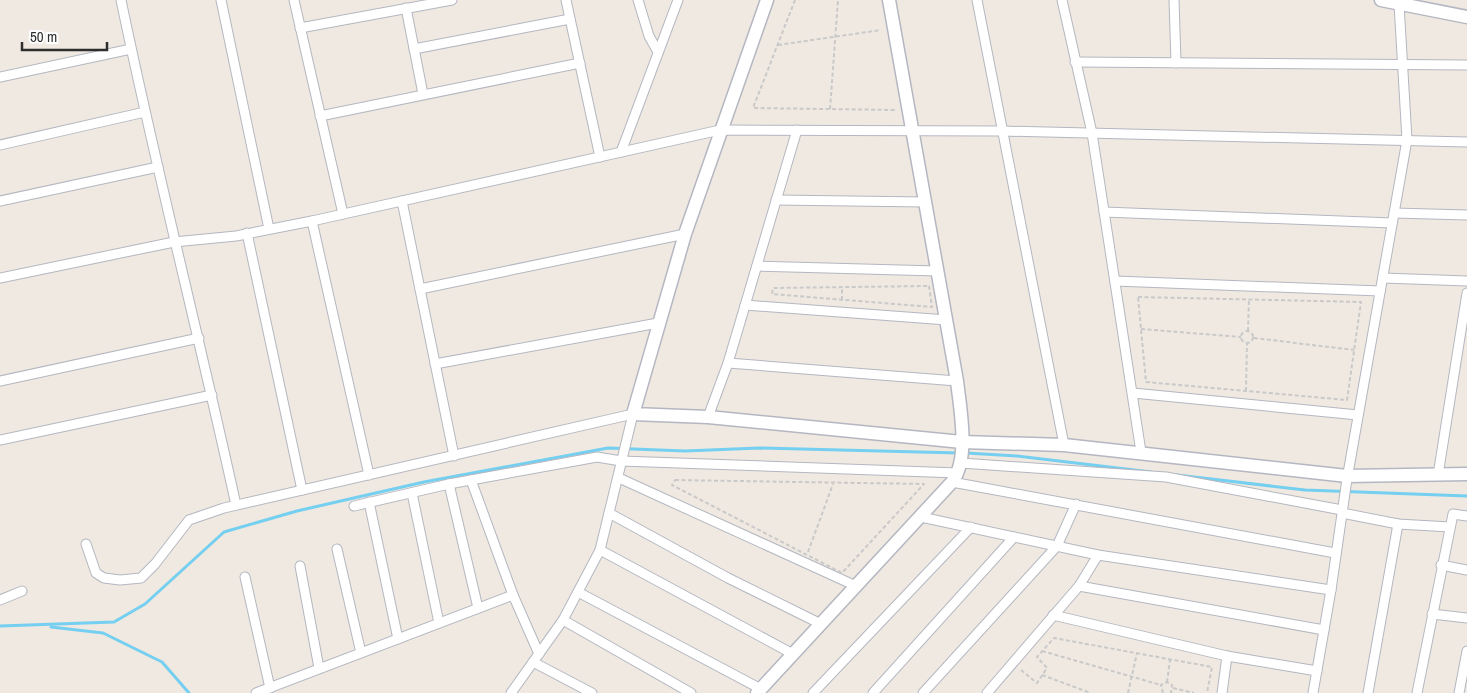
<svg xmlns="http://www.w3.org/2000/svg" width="1467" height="693" font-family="'Archivo Narrow',sans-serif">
  <rect width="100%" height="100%" fill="#efe9e1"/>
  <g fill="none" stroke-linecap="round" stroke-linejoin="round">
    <g stroke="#75cff0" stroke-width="3">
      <path d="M966 453 1017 456 1151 472"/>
      <path d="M1177 475 1305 490 1467 496"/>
      <path d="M0 626 114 622 145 604 224 532 297 511 424 482 608 448 685 451 759 448 959 453"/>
      <path d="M51 627 103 633 162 662 189 693"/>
    </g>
    <g stroke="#b4b7c1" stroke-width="11">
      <g id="street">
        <path d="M121 0C156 169 199 336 236 505"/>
        <path d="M221 0 269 229"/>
        <path d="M294 0 343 214"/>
        <path d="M566 0 600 157"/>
        <path d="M638 0 649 36 658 52"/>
        <path d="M977 0 1064 445"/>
        <path d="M1062 0 1092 133 1141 452"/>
        <path d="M1174 0 1176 63"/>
        <path d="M406 8 423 94"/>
        <path d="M300 28 452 0"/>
        <path d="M414 49 570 19"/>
        <path d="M1075 62 1467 65"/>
        <path d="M0 77 131 49"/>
        <path d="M320 116 580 63"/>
        <path d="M0 145 145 112"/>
        <path d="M621 152 678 0"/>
        <path d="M776 200 925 202"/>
        <path d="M0 201 158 167"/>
        <path d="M402 201 454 456"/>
        <path d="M1104 212 1392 223"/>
        <path d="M1394 213 1467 215"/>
        <path d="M312 221 369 475"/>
        <path d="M247 233 302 490"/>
        <path d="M757 266 937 271"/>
        <path d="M0 278 174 242 236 236 312 221 720 130 1002 131 1467 142"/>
        <path d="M1383 278 1467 281"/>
        <path d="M1115 281 1380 291"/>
        <path d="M420 289 685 234"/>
        <path d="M745 305 947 320"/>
        <path d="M728 363 957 381"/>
        <path d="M435 364 658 323"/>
        <path d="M0 381 199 338"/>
        <path d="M1133 393 1358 415"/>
        <path d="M708 417 728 363 797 130"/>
        <path d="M0 440 212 395"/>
        <path d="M961 463 1166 477 1342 510"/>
        <path d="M1438 475 1467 293"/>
        <path d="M619 478 856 586"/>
        <path d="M471 480 513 595 539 654"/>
        <path d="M952 482 1335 553"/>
        <path d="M449 484 478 608"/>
        <path d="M412 493 439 623"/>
        <path d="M369 502 398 639"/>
        <path d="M354 506 449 484 597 457 621 461 958 473"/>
        <path d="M609 513 728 578 821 624"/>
        <path d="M1342 513 1398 524 1450 527"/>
        <path d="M921 517 1098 555 1331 590"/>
        <path d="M86 544 96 573 104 578 120 580 141 578 155 564 189 520 224 508 633 414"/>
        <path d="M337 549 361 653"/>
        <path d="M600 550 793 654"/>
        <path d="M1441 565 1467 570"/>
        <path d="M300 566 319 668"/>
        <path d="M245 577 270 688"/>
        <path d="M1079 586 1324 630"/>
        <path d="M578 592 761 689"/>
        <path d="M0 600 22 591"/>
        <path d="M1432 614 1467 618"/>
        <path d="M1053 615 1227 656 1317 671"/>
        <path d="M563 620 691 693"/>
        <path d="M533 662 592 693"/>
        <path d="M256 693 513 595"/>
        <path d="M511 693 563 620 600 550 633 414"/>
        <path d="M813 693 971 527"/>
        <path d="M873 693 1014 537"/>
        <path d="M923 693 1057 546 1076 504"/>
        <path d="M987 693 1079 586 1098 555"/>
        <path d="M1222 693 1227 656"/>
        <path d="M1313 693 1331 590 1347 479 1407 140 1399 4"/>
        <path d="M1368 693 1398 524"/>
        <path d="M1417 693 1453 514 1467 516"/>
        <path d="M1459 693 1467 651"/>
      </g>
    </g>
    <g stroke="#b4b7c1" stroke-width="15">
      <g id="secondary">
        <path d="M767 0 685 234 633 414 708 417 962 442 1064 445 1347 476 1467 474"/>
        <path d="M1381 0 1467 17"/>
        <path d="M757 693 952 482C970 459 960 408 957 381L889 0"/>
      </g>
    </g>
    <g stroke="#c9c9c9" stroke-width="2" stroke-dasharray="4 2.5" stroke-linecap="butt">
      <path d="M795 0 753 108 897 110"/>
      <path d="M778 45 881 30"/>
      <path d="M830 109 838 0"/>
      <path d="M929 286 932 307 772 294 773 288Z"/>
      <path d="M1138 297 1361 302 1347 400 1146 382Z"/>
      <path d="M842 300V288"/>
      <path d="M1141 329 1241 337"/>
      <circle cx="1247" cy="337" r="6"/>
      <path d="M1248 331 1249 299"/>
      <path d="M1254 338 1354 350"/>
      <path d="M1246 391 1247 344"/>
      <path d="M675 480 924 484 842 573 672 485Z"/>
      <path d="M808 552 833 484"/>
      <path d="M1042 651 1161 685"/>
      <path d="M1021 670 1037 683 1047 668 1037 657 1054 638 1212 667 1207 693"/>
      <path d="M1042 675 1091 693"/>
      <path d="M1167 682 1170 660"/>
      <path d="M1173 688 1194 693"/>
      <path d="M1128 693 1137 653"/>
      <path d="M1163 693 1161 685 1167 682 1172 685 1171 693"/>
    </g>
    <use href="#street" stroke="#fff" stroke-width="9"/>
    <use href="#secondary" stroke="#fff" stroke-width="12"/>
  </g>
  <path d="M22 42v8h85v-8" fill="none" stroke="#2e2e2e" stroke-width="2.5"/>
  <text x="30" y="42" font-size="15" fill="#2e2e2e" stroke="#ffffff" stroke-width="4" paint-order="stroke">50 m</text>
</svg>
